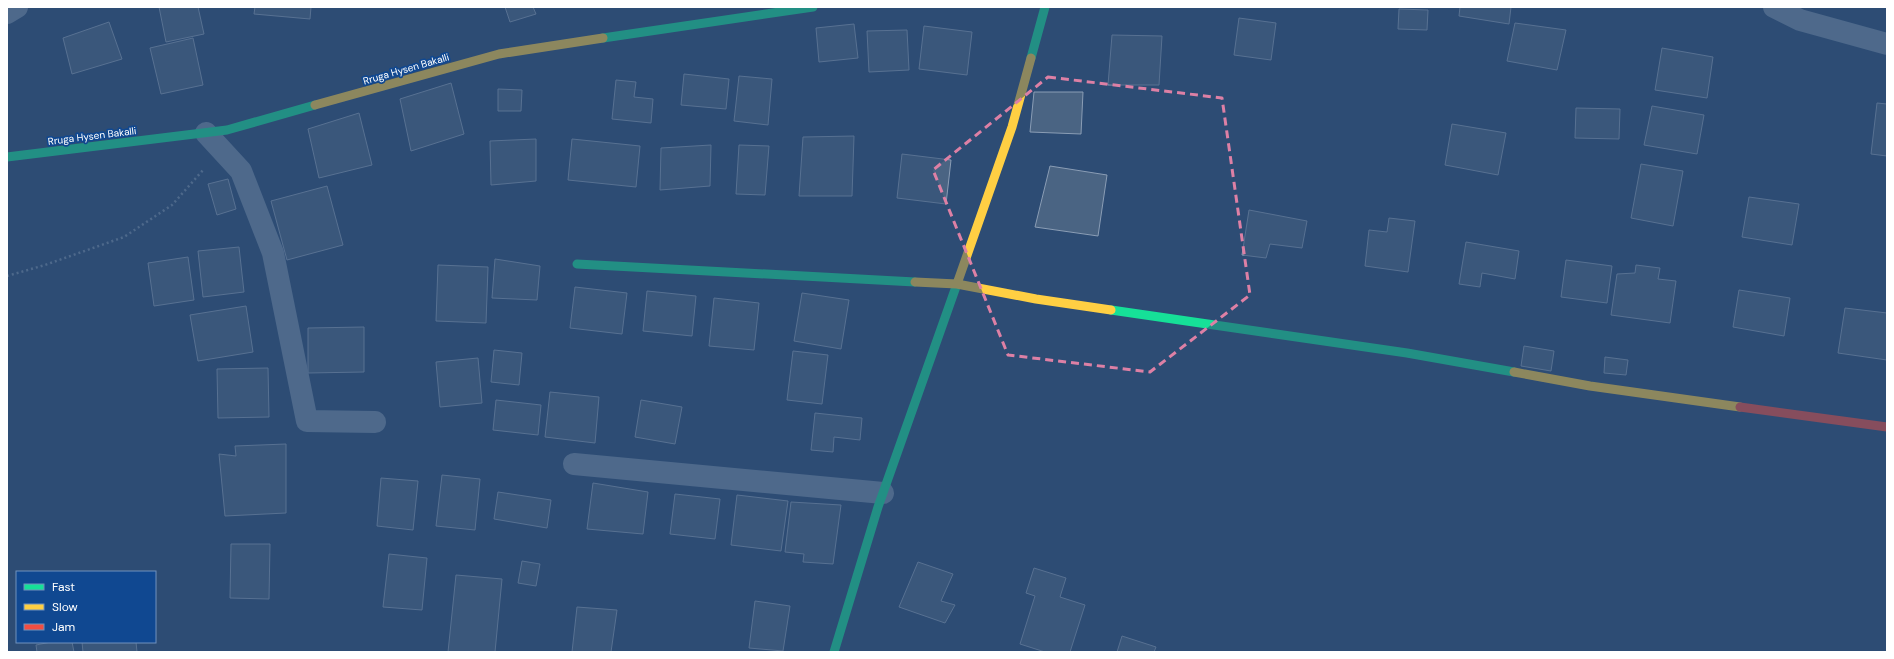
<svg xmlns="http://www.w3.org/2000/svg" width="1894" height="659" font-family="'DM Sans',sans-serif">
  <rect width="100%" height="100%" fill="#2d4c74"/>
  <g fill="#4a6483" stroke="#8a9db5">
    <path d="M159 7H198L204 34 166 42Z"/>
    <path d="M255 7H311L310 19 254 14Z"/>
    <path d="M505 7H533L536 14 510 22Z"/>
    <path d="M1460 7H1511L1509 24 1459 16Z"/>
    <path d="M1399 9 1428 10 1427 30 1398 29Z"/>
    <path d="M1239 18 1276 23 1271 60 1234 55Z"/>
    <path d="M109 22 122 59 72 74 63 38Z"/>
    <path d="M1515 23 1566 30 1557 70 1507 61Z"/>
    <path d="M854 24 858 58 819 62 816 28Z"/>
    <path d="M924 26 972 32 967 75 919 69Z"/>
    <path d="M907 30 909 70 869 72 867 31Z"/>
    <path d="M1112 35 1162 36 1159 85H1108Z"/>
    <path d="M193 38 203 85 161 94 150 48Z"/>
    <path d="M1662 48 1713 57 1707 98 1655 90Z"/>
    <path d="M684 74 729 79 726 109 681 105Z"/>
    <path d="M739 76 772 79 768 125 734 121Z"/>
    <path d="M616 80 636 82 634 97 653 99 651 123 612 119Z"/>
    <path d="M451 83 464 134 411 151 400 99Z"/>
    <path d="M498 89 522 90 521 111H498Z"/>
    <path d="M1034 92H1083L1081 134 1030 132Z"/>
    <path d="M1877 103 1887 104V156L1871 154Z"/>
    <path d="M1652 106 1704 115 1697 154 1644 145Z"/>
    <path d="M1576 108 1620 109 1619 139 1575 138Z"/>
    <path d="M359 113 372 165 319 178 308 129Z"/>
    <path d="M1452 124 1506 133 1498 175 1445 165Z"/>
    <path d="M854 136 852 196H799L803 137Z"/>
    <path d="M536 139V181L491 185 490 141Z"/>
    <path d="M572 139 640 146 636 187 568 180Z"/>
    <path d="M711 145 710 186 660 190 661 148Z"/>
    <path d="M739 145 769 146 765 195 736 194Z"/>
    <path d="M902 154 951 160 946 204 897 198Z"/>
    <path d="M1641 164 1683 171 1673 226 1631 218Z"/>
    <path d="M1050 166 1107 175 1098 236 1035 227Z"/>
    <path d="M228 179 236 209 217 215 208 184Z"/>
    <path d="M327 186 343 245 287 260 271 201Z"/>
    <path d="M1749 197 1799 204 1792 245 1742 237Z"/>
    <path d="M1249 210 1307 221 1302 248 1270 244 1266 258 1242 255Z"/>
    <path d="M1389 218 1415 221 1408 272 1365 266 1369 230 1387 232Z"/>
    <path d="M1466 242 1519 251 1515 279 1482 273 1480 287 1459 284Z"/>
    <path d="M239 247 244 292 203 297 198 251Z"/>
    <path d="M188 257 194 300 154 306 148 263Z"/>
    <path d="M495 259 540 266 537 300 492 298Z"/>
    <path d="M1566 260 1612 266 1607 303 1561 297Z"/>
    <path d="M438 265 488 267 486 323 436 321Z"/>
    <path d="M1636 265 1660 268 1658 279 1676 281 1670 323 1611 315 1617 274 1635 273Z"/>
    <path d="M575 287 627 293 622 334 570 328Z"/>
    <path d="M1739 290 1790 298 1784 336 1733 327Z"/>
    <path d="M647 291 696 296 692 336 643 331Z"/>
    <path d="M802 293 849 300 841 349 794 341Z"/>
    <path d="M714 298 759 303 754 350 709 346Z"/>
    <path d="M246 306 253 352 198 361 190 315Z"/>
    <path d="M1845 308 1887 313V360L1838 353Z"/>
    <path d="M364 327V372L308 373V328Z"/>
    <path d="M1524 346 1554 351 1551 371 1521 366Z"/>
    <path d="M494 350 522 353 519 385 491 382Z"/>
    <path d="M793 351 828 355 822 404 787 400Z"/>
    <path d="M1605 357 1628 360 1626 375 1604 373Z"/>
    <path d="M478 358 482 403 440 407 436 362Z"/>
    <path d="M268 368 269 417 218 418 217 369Z"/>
    <path d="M550 392 599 397 595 443 545 437Z"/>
    <path d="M496 400 541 405 538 435 493 430Z"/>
    <path d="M641 400 682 407 675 444 635 437Z"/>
    <path d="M815 413 862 418 860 440 834 437 833 452 811 450Z"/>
    <path d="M286 444V513L225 516 219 454 236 456 235 446Z"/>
    <path d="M442 475 480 479 475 530 436 526Z"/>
    <path d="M381 478 418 481 413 530 377 526Z"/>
    <path d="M593 483 648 492 643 534 587 529Z"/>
    <path d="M498 492 551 500 547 528 494 519Z"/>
    <path d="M675 494 720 499 715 539 670 534Z"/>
    <path d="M737 495 788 501 781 551 731 545Z"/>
    <path d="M791 502 841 505 833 564 803 562 804 554 785 552Z"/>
    <path d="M231 544H270L269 599 230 598Z"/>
    <path d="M389 554 427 558 422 610 383 607Z"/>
    <path d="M522 561 540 564 536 586 518 583Z"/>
    <path d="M918 562 953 574 941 601 955 605 945 623 899 607Z"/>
    <path d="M1034 568 1066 578 1060 597 1085 605 1070 652H1045L1020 644 1035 596 1026 593Z"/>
    <path d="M456 575 502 579 495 652H448Z"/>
    <path d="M755 601 790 606 783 651 749 648Z"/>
    <path d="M577 607 617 610 611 652H572Z"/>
    <path d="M1122 636 1156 647 1154 652H1117Z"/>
    <path d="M51 642H72L74 652H37L36 645Z"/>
    <path d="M82 642H136L137 652H83Z"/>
  </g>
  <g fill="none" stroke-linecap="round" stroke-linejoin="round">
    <path stroke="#758ca7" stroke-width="2.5" stroke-dasharray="2 3" stroke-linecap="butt" d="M7 276 45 265 124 237 172 205 204 169"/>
    <g stroke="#758ca7" stroke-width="22">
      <path d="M1774 7 1800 20 1887 44"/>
      <path d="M7 13 17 7"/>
      <path d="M206 133 241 171 273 253 307 421 375 422"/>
      <path d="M574 464 883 493"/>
    </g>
    <g stroke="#16e098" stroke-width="9">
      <path d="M603 38 813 7"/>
      <path d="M1031 58 1045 7"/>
      <path d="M7 157 227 130 315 105"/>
      <path d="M577 264 915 282"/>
      <path d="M1111 310 1407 353 1514 372"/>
      <path d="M834 652 878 507 958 281"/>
    </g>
    <g stroke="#ffcf43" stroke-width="9">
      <path d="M315 105 499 54 603 38"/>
      <path d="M958 281 1012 127 1031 58"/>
      <path d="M915 282 957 284 1036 299 1111 310"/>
      <path d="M1514 372 1590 386 1740 407"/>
    </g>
    <path stroke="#f24e42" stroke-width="9" d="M1740 407 1887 427"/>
  </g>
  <path d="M0 0H1894V659H0ZM1048 77 1222 98 1250 295 1150 372 1008 355 933 170Z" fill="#2d4c74" fill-opacity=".55" fill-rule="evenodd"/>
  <path fill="none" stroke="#dd80a5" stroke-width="3" stroke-dasharray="8 5" stroke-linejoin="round" d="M1048 77 1222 98 1250 295 1150 372 1008 355 933 170Z"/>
  <g text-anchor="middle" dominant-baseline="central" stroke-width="3.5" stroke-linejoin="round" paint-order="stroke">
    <g font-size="10" fill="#fff" stroke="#104891">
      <text transform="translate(406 69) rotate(-16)">Rruga Hysen Bakalli</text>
      <text transform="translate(92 136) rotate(-7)">Rruga Hysen Bakalli</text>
    </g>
  </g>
  <rect width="1894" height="659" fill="none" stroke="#ffffff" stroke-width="16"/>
  <rect x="16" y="571" width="140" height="72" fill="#104891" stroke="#7091bd"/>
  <rect x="24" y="584" width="20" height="6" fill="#16e098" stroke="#7091bd"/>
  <text x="52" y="591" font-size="12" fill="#ffffff">Fast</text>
  <rect x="24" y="604" width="20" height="6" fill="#ffcf43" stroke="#7091bd"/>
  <text x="52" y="611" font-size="12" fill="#ffffff">Slow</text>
  <rect x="24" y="624" width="20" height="6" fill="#f24e42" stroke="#7091bd"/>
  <text x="52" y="631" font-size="12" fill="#ffffff">Jam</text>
</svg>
